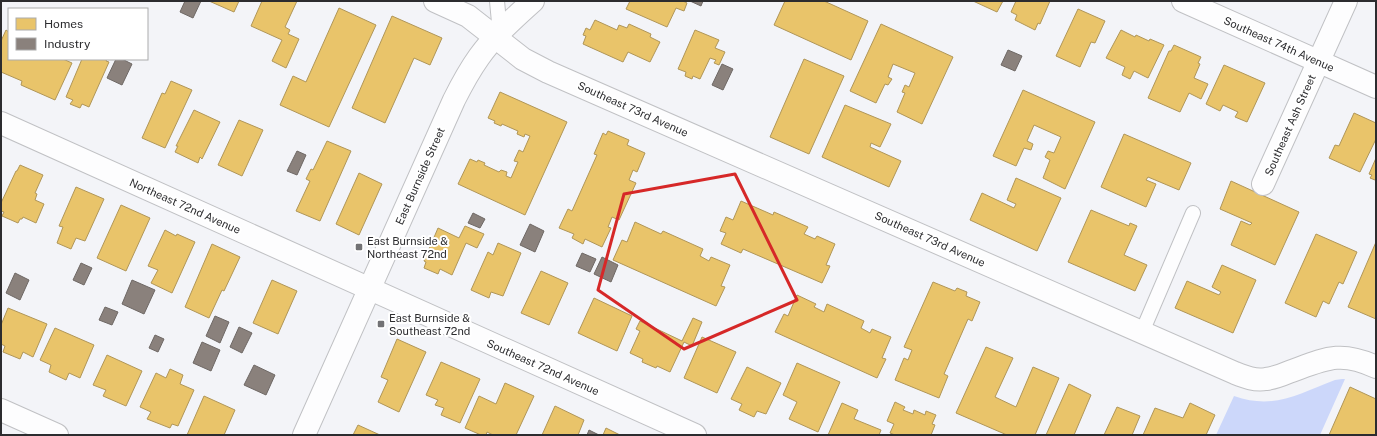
<svg xmlns="http://www.w3.org/2000/svg" width="1377" height="436" font-family="'Public Sans',sans-serif">
  <rect width="100%" height="100%" fill="#f3f4f8"/>
  <path fill="#ccd7fa" d="M1342 379H1345L1320 435H1216L1234 396C1274 410 1298 394 1335 380Z"/>
  <g fill="#e9c46a" stroke="#b09658">
    <path d="M209 1H239L234 12Z"/>
    <path d="M262 1H297L285 27 290 30 288 34 299 39 286 68 272 61 282 40 251 26Z"/>
    <path d="M630 1H683L687 3 684 11 676 8 667 27 626 9Z"/>
    <path d="M785 1H824L868 21 851 60 774 25Z"/>
    <path d="M973 1H1003L997 12Z"/>
    <path d="M1016 1H1050L1040 24 1038 23 1035 30 1015 20 1017 15 1011 12Z"/>
    <path d="M339 8 376 25 329 127 280 105 293 76 306 82Z"/>
    <path d="M1078 9 1105 21 1095 43 1091 42 1080 67 1056 56Z"/>
    <path d="M392 16 442 38 430 65 414 58 385 123 352 108Z"/>
    <path d="M595 20 617 30 619 25 627 28 629 24 651 34 650 37 660 42 650 62 628 52 623 62 583 44 586 36 583 35 586 28 590 30Z"/>
    <path d="M881 24 953 57 922 124 897 112 905 93 902 92 905 85 909 87 915 73 893 64 888 77 892 79 888 85 885 84 876 103 850 91Z"/>
    <path d="M6 30 9 32V59H63L72 63 55 100 21 85 22 81 1 72V41Z"/>
    <path d="M695 30 719 40 715 48 725 52 719 65 714 63 716 60 710 58 700 79 693 76 692 79 685 76 686 72 678 69Z"/>
    <path d="M1121 30 1135 37 1136 35 1149 41 1150 39 1164 45 1148 78 1134 71 1130 79 1122 75 1125 67 1106 58Z"/>
    <path d="M1174 45 1201 57 1198 63 1200 64 1194 78 1208 84 1201 99 1189 93 1180 112 1148 98 1169 51H1171Z"/>
    <path d="M82 59H107L106 61 109 62 89 107 82 104 80 108 70 104 73 100 66 97Z"/>
    <path d="M804 59 844 76 809 154 770 137Z"/>
    <path d="M1224 65 1265 83 1247 122 1235 117 1238 112 1223 105 1220 111 1206 104Z"/>
    <path d="M171 81 192 90 165 148 142 138 162 93 165 94Z"/>
    <path d="M1023 90 1095 122 1065 189 1043 178 1050 160 1045 157 1048 151 1054 153 1061 137 1034 125 1027 141 1033 144 1031 150 1024 148 1016 166 993 156Z"/>
    <path d="M500 92 567 122 525 215 458 184 470 159 477 162 478 160 485 163 484 165 499 172 501 170 507 172 506 176 511 178 518 162 514 161 519 150 523 152 530 136 525 134 524 137 517 134 518 131 502 124 501 126 494 123 495 121 488 118Z"/>
    <path d="M845 105 891 124 880 147 871 143 870 147 901 161 889 187 822 157Z"/>
    <path d="M194 110 220 122 202 159 200 157 198 163 175 152 178 146H176Z"/>
    <path d="M1354 113 1376 123V139L1360 172 1329 158 1335 145 1339 146Z"/>
    <path d="M239 120 263 130 242 176 218 165Z"/>
    <path d="M608 131 629 140 627 145 645 153 637 172 633 170 629 180 636 183 619 220 612 217 608 227 611 228 602 247 585 239 583 244 572 238 574 234 559 228 568 209 572 211 597 155 594 154 603 133 606 135Z"/>
    <path d="M1124 134 1191 163 1179 190 1148 177 1146 180 1156 184 1146 207 1101 187Z"/>
    <path d="M327 141 351 151 320 221 296 211 310 181 306 179 311 169 313 170Z"/>
    <path d="M1376 158V179L1375 180 1370 178 1372 175 1369 174Z"/>
    <path d="M20 165 43 175 35 193 37 194 35 200 44 204 36 223 23 217 22 219H20L18 223 2 216 4 212 1 211V203L16 171H17Z"/>
    <path d="M359 173 382 184 359 235 336 224Z"/>
    <path d="M1016 178 1061 198 1037 251 970 220 982 193 1014 208 1016 204 1007 200Z"/>
    <path d="M1231 181 1299 212 1275 265 1231 245 1241 221 1250 225 1252 223 1220 209Z"/>
    <path d="M76 187 104 199 85 241 76 238 71 249 57 243 63 227 59 226Z"/>
    <path d="M741 201 773 215 774 212 808 227 804 234 815 239 817 236 835 244 826 265 830 266 822 283 743 249 741 253 721 244 726 233 720 231 726 217 733 220Z"/>
    <path d="M121 205 150 218 126 271 97 258Z"/>
    <path d="M1091 210 1129 226 1130 223 1137 226 1124 255 1147 265 1135 291 1068 262Z"/>
    <path d="M635 222 661 234 663 231 703 249 700 256 709 261 711 257 730 265 721 286 725 287 716 306 613 260 622 240 627 242Z"/>
    <path d="M465 226 484 234 477 248 466 243 452 275 440 269 438 274 424 268 426 262 424 261 438 228 459 238Z"/>
    <path d="M165 230 176 236 177 234 195 242 172 293 151 283 158 270 148 266Z"/>
    <path d="M1316 234 1357 252 1343 284 1339 282 1329 304 1323 301 1316 317 1285 303Z"/>
    <path d="M1376 242V319L1348 307Z"/>
    <path d="M498 243 521 253 503 296 491 292 489 298 471 290 488 252 493 255Z"/>
    <path d="M212 244 240 257 224 291 222 290 209 318 185 307Z"/>
    <path d="M1222 265 1256 280 1233 333 1175 308 1187 281 1219 295 1221 292 1212 287Z"/>
    <path d="M541 271 568 283 549 325 521 313Z"/>
    <path d="M272 280 297 291 278 334 253 323Z"/>
    <path d="M933 282 955 291 957 288 967 292 966 296 980 302 972 321 968 319 944 374 948 376 939 398 895 380 904 358 908 360 912 350 904 347Z"/>
    <path d="M797 295 816 304 814 307 824 312 827 304 864 321 861 328 870 333 872 329 891 337 882 358 886 359 877 378 775 332 784 314 788 316Z"/>
    <path d="M594 298 632 316 617 351 578 333Z"/>
    <path d="M8 308 47 324 33 357 23 352 20 359 3 352 5 346 1 344V325Z"/>
    <path d="M693 318 702 322 692 346 684 342 670 372 657 366 656 368 642 362 643 359 630 353 640 331 636 329 640 321 682 341Z"/>
    <path d="M55 328 94 345 80 378 69 373 66 380 49 372 51 365 40 360Z"/>
    <path d="M702 337 736 352 717 393 684 378Z"/>
    <path d="M397 339 426 352 399 412 378 402 388 380 381 377Z"/>
    <path d="M986 347 1013 358 995 397 1016 407 1033 367 1059 378 1035 435H1007L956 413Z"/>
    <path d="M107 355 142 371 126 406 103 396 106 390 93 385Z"/>
    <path d="M441 362 480 379 460 423 441 415 444 408 435 405 438 400 426 395Z"/>
    <path d="M797 363 840 382 818 432 789 419 797 402 783 395Z"/>
    <path d="M747 367 781 383 766 414 757 411 754 417 739 410 742 404 731 399Z"/>
    <path d="M170 369 183 375 180 384 194 390 178 426 172 424 170 428 147 419 151 412 140 407 156 373 166 378Z"/>
    <path d="M505 383 534 396 516 435H493L487 432 486 435H481L465 428 479 396 496 404Z"/>
    <path d="M1069 384 1091 395 1074 435H1046Z"/>
    <path d="M1350 387 1376 399V435H1329Z"/>
    <path d="M204 396 235 410 224 435H187Z"/>
    <path d="M895 402 905 407 903 410 913 414 914 410 925 415 926 411 936 415 932 424 935 425 931 435H895L890 433 894 424 887 421Z"/>
    <path d="M842 403 858 410 854 419 881 430 879 435H828Z"/>
    <path d="M1190 403 1215 415 1206 435H1143L1155 408 1183 418Z"/>
    <path d="M555 406 584 420 578 435H542Z"/>
    <path d="M1117 407 1140 416 1132 435H1104Z"/>
    <path d="M358 425 380 435H353Z"/>
    <path d="M606 428 620 435H603Z"/>
  </g>
  <g fill="#8a817c" stroke="#6e6865">
    <path d="M185 1H201L193 18 180 12Z"/>
    <path d="M690 1H703L701 6Z"/>
    <path d="M1008 50 1022 56 1015 71 1001 65Z"/>
    <path d="M116 59H122L132 64 122 85 107 78Z"/>
    <path d="M722 64 733 69 723 90 712 85Z"/>
    <path d="M297 151 306 155 297 175 287 171Z"/>
    <path d="M473 213 485 219 480 228 468 223Z"/>
    <path d="M530 224 544 231 535 252 520 245Z"/>
    <path d="M582 253 596 259 590 272 576 266Z"/>
    <path d="M602 257 618 265 611 282 594 274Z"/>
    <path d="M81 263 92 268 84 285 73 280Z"/>
    <path d="M15 273 29 280 20 300 6 293Z"/>
    <path d="M132 280 155 290 144 314 122 304Z"/>
    <path d="M105 307 118 312 112 325 99 320Z"/>
    <path d="M215 316 229 322 220 343 206 336Z"/>
    <path d="M239 327 252 333 242 353 230 347Z"/>
    <path d="M155 335 164 339 158 352 149 348Z"/>
    <path d="M202 342 220 350 211 371 193 363Z"/>
    <path d="M254 365 275 375 266 395 244 385Z"/>
    <path d="M589 430 599 435H587Z"/>
  </g>
  <g fill="none" stroke-linecap="round" stroke-linejoin="round">
    <g stroke="#c0c1c4" stroke-width="16">
      <g id="lane">
        <path d="M497 1 500 33"/>
        <path d="M1142 332 1193 213"/>
      </g>
    </g>
    <g stroke="#c0c1c4" stroke-width="24">
      <g id="street">
        <path d="M435 1 468 16 523 59 548 72 1235 373C1245 377 1255 381 1266 379 1274 378 1282 375 1289 372 1325 359 1340 350 1376 367"/>
        <path d="M1183 1 1376 87"/>
        <path d="M1 123 695 435"/>
        <path d="M1263 184 1346 1"/>
        <path d="M1 410 57 435"/>
      </g>
    </g>
    <g stroke="#c0c1c4" stroke-width="24">
      <path id="secondary" d="M304 435 454 100C461 86 469 71 479 57 494 36 514 18 533 1"/>
    </g>
    <use href="#lane" stroke="#fdfdfe" stroke-width="14"/>
    <use href="#street" stroke="#fdfdfe" stroke-width="22"/>
    <use href="#secondary" stroke="#fdfdfe" stroke-width="22"/>
  </g>
  <path fill="none" stroke="#d62828" stroke-width="3" stroke-linejoin="round" d="M735 174 797 300 684 349 598 290 624 194Z"/>
  <g fill="#727275" stroke="#fff" stroke-width="1.5">
    <rect x="355" y="243" width="8" height="8" rx="2"/>
    <rect x="377" y="320" width="8" height="8" rx="2"/>
  </g>
  <g text-anchor="middle" dominant-baseline="central" stroke-width="4" stroke-linejoin="round" paint-order="stroke">
    <g font-size="11" fill="#2c2c2f" stroke="#fff">
      <text transform="translate(1279 44) rotate(24)">Southeast 74th Avenue</text>
      <text transform="translate(633 109) rotate(24)">Southeast 73rd Avenue</text>
      <text transform="translate(1290 125) rotate(-66)">Southeast Ash Street</text>
      <text transform="translate(420 176) rotate(-66)">East Burnside Street</text>
      <text transform="translate(185 206) rotate(24)">Northeast 72nd Avenue</text>
      <text transform="translate(930 239) rotate(24)">Southeast 73rd Avenue</text>
      <text transform="translate(543 367) rotate(24)">Southeast 72nd Avenue</text>
    </g>
    <g font-size="11" fill="#2c2c2f" stroke="#fff" text-anchor="start">
      <text x="367" y="241">East Burnside &amp;<tspan x="367" dy="13">Northeast 72nd</tspan></text>
      <text x="389" y="318">East Burnside &amp;<tspan x="389" dy="13">Southeast 72nd</tspan></text>
    </g>
  </g>
  <rect width="1377" height="436" fill="none" stroke="#2c2c2f" stroke-width="4"/>
  <rect x="8" y="8" width="140" height="52" fill="#ffffff" stroke="#ababac"/>
  <rect x="16" y="18" width="20" height="12" fill="#e9c46a" stroke="#ababac"/>
  <text x="44" y="28" font-size="12" fill="#2c2c2f">Homes</text>
  <rect x="16" y="38" width="20" height="12" fill="#8a817c" stroke="#ababac"/>
  <text x="44" y="48" font-size="12" fill="#2c2c2f">Industry</text>
</svg>
